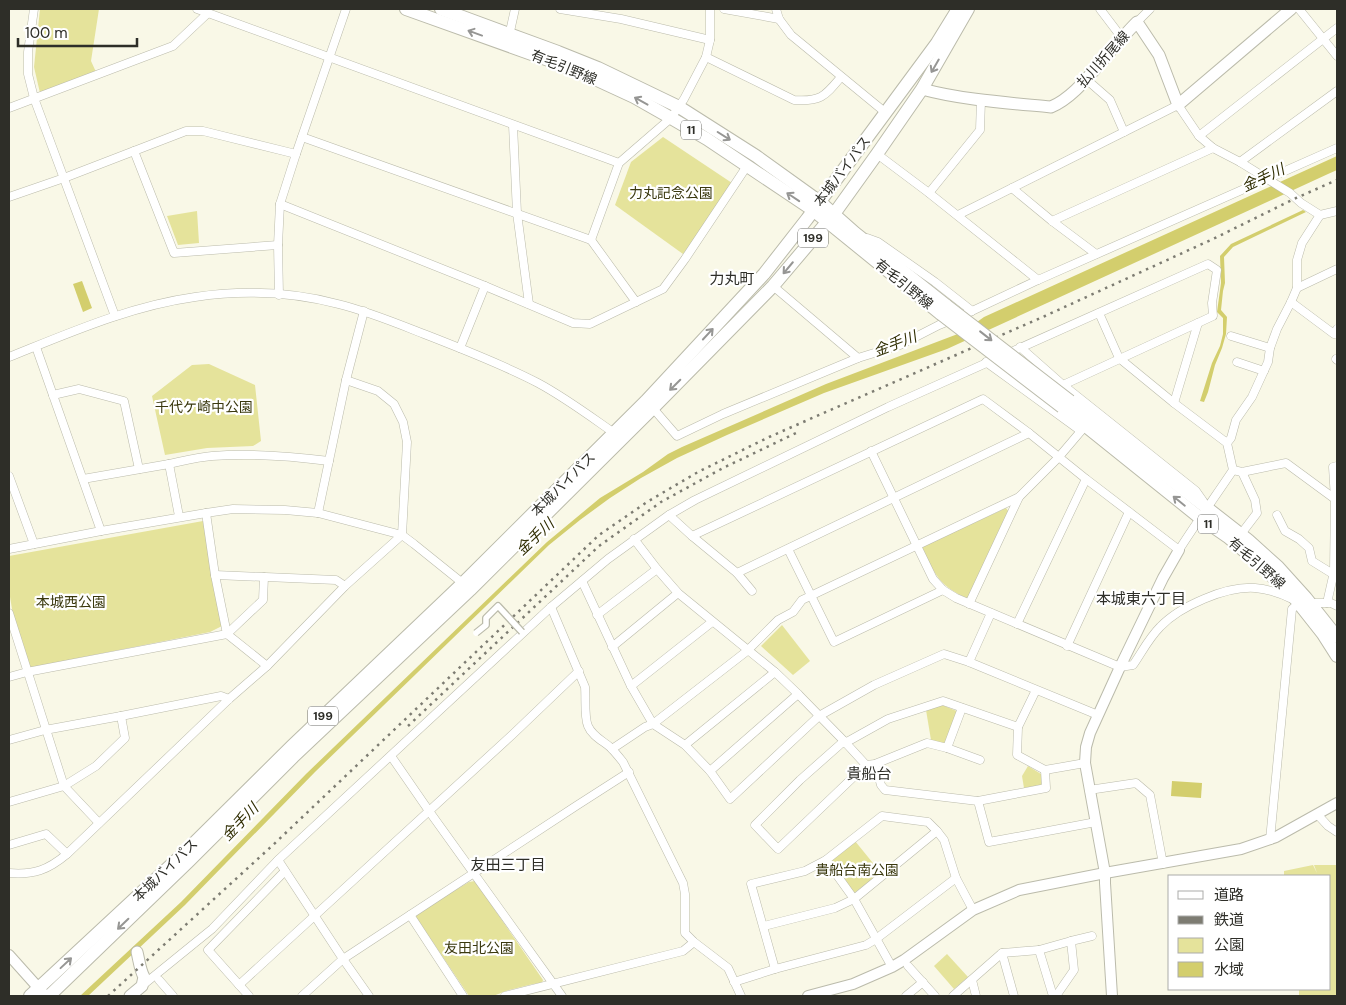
<svg xmlns="http://www.w3.org/2000/svg" width="1346" height="1005" font-family="'DM Sans','Noto Sans JP',sans-serif">
  <rect width="100%" height="100%" fill="#f9f8e7"/>
  <g fill="#e5e39b">
    <path d="M40 9H99L91 61 96 72 40 93 34 67Z"/>
    <path d="M663 137 735 185 683 254 615 205 631 162Z"/>
    <path d="M197 211 199 243 178 245 167 216Z"/>
    <path d="M209 364 255 385 261 441 253 446 207 448 165 455 152 396 192 365Z"/>
    <path d="M1006 508 1009 512 968 599C939 585 936 577 922 547Z"/>
    <path d="M203 521 222 626 210 632 28 668 13 615 9 591V556Z"/>
    <path d="M782 625 810 661 793 675 761 646Z"/>
    <path d="M942 705 959 712 947 742 941 744 931 740 926 710Z"/>
    <path d="M1028 766 1041 774 1043 782 1041 785 1024 788 1022 776Z"/>
    <path d="M855 841 881 873 854 893 832 860Z"/>
    <path d="M1313 865 1317 873 1314 865H1337V996H1299V989H1330V876H1284V871Z"/>
    <path d="M475 881 543 980 542 983 533 984 509 990 493 996H469L416 917 417 913 469 882Z"/>
    <path d="M947 954 968 977 954 989 934 966Z"/>
  </g>
  <g fill="#d3ce6d">
    <path d="M1337 156V170L1328 174 947 349 824 393 727 435 677 458 641 478 610 498 580 520 549 545 315 772 185 905 88 996H80L181 902 306 774 547 542 600 498 643 472 668 454 682 447 826 384 963 332 984 317Z"/>
    <path d="M1303 210 1306 212 1233 247 1224 257 1225 283 1223 291 1221 310 1227 317 1226 334 1222 348 1215 365 1208 392 1204 402 1200 401 1212 363 1220 346 1223 334V318L1217 312 1221 283 1220 256 1231 244Z"/>
    <path d="M82 281 92 308 83 312 73 284Z"/>
    <path d="M1172 781 1202 783 1201 798 1171 796Z"/>
  </g>
  <g fill="none" stroke-linecap="round" stroke-linejoin="round">
    <g stroke="#bbbbab" stroke-width="9">
      <g id="minor">
        <path d="M34 9 28 52V74L34 98 115 316"/>
        <path d="M197 9 619 163"/>
        <path d="M560 9 621 19 710 40"/>
        <path d="M724 9 779 19"/>
        <path d="M776 9 779 19 791 35 886 113"/>
        <path d="M1100 9 1122 38"/>
        <path d="M1299 9 1337 56"/>
        <path d="M1137 22 1150 9"/>
        <path d="M509 36 515 9"/>
        <path d="M706 57 794 100C821 102 825 96 841 77"/>
        <path d="M1086 79 1110 100 1124 132"/>
        <path d="M9 108 173 46 208 13"/>
        <path d="M513 125 517 213 529 304"/>
        <path d="M1199 136 1337 28"/>
        <path d="M302 137 591 240 636 302"/>
        <path d="M134 151 174 253 278 245"/>
        <path d="M877 154 929 193 1038 280"/>
        <path d="M1240 162 1337 91"/>
        <path d="M1012 188 1052 221 1096 254"/>
        <path d="M929 193 980 130 981 100"/>
        <path d="M9 197 64 178 186 131H203L296 154"/>
        <path d="M280 204 485 286 573 323 590 324 663 289 685 259 747 166"/>
        <path d="M958 215 1178 105 1199 136 1213 148 1240 162 1290 193 1301 203 1320 215 1337 211"/>
        <path d="M1052 221 1213 148"/>
        <path d="M867 238 878 242 935 282 972 311"/>
        <path d="M591 240 619 163 671 118 684 99 706 57 710 40V9"/>
        <path d="M773 286 858 358"/>
        <path d="M1297 288 1337 269"/>
        <path d="M279 295 278 245 280 204 296 154 346 9"/>
        <path d="M1291 302 1334 334 1337 329"/>
        <path d="M1231 336 1270 348"/>
        <path d="M36 347 101 531"/>
        <path d="M460 348 485 286"/>
        <path d="M9 357C69 333 130 306 195 297 242 290 292 292 338 304 367 311 396 323 424 334 462 349 502 364 538 383 566 398 591 417 617 435"/>
        <path d="M1336 359 1337 360"/>
        <path d="M1237 362 1264 371"/>
        <path d="M1063 385 1196 491 1203 501"/>
        <path d="M53 395 79 389 124 401 139 469"/>
        <path d="M1174 403 1198 323"/>
        <path d="M651 406 677 436 723 414 858 358 900 345 939 325 972 311 1038 280 1337 148"/>
        <path d="M1227 443 1231 438 1236 420 1252 397 1268 362 1270 348 1277 329 1291 302 1297 288V260L1302 243 1320 215"/>
        <path d="M871 451 933 579 943 590 956 598 1120 667 1133 665C1142 652 1149 638 1160 627 1180 606 1226 586 1255 588 1268 589 1280 593 1292 599"/>
        <path d="M169 464C183 461 198 457 212 456 251 453 290 456 329 461"/>
        <path d="M1233 470 1242 472 1286 463 1335 499 1334 572 1327 603"/>
        <path d="M9 476 34 544"/>
        <path d="M83 479 169 464 179 516"/>
        <path d="M1335 499 1333 467 1337 466"/>
        <path d="M206 513 215 575 227 634 267 666"/>
        <path d="M318 513 346 380 364 311"/>
        <path d="M669 515 692 536 737 573 1029 433 1086 479 1179 550C1196 523 1215 497 1233 470L1227 443 1174 403 1119 358 1099 313"/>
        <path d="M1277 515 1285 531 1299 539 1309 548 1312 561 1333 574"/>
        <path d="M1241 534 1257 513 1255 500 1242 472"/>
        <path d="M692 536 983 399 1029 433"/>
        <path d="M634 539 657 569 678 593 775 672 798 694 844 741 866 765"/>
        <path d="M9 549 101 531 206 513 233 509 285 510 318 513 402 535 414 544 465 585"/>
        <path d="M788 549 834 642 943 590"/>
        <path d="M737 573 752 591"/>
        <path d="M215 575 336 580 345 586"/>
        <path d="M582 581 631 686 653 724 685 745 710 771 730 799 819 716 874 685 944 654 969 662 1098 715"/>
        <path d="M1310 603H1331L1337 606"/>
        <path d="M969 604 1019 497"/>
        <path d="M551 607 585 687C586 698 584 717 588 726 592 736 603 741 610 747 615 752 619 757 623 762L683 883 685 894V933L694 942 728 968 741 996"/>
        <path d="M9 613 64 786 99 823"/>
        <path d="M597 615 657 569"/>
        <path d="M1017 624 1086 479"/>
        <path d="M1067 646 1129 512"/>
        <path d="M612 647 678 593"/>
        <path d="M969 662 991 613"/>
        <path d="M9 677 27 672 227 634 263 600 264 577"/>
        <path d="M631 686 712 622"/>
        <path d="M121 716 221 696 229 699"/>
        <path d="M1018 727 1017 755 1045 770"/>
        <path d="M9 740 45 730 121 716 125 738 96 766 64 786 9 802"/>
        <path d="M844 741 800 780 755 825 778 849 866 765 875 764 927 743 947 748 962 708"/>
        <path d="M845 743 888 719 943 701 1018 727 1036 690"/>
        <path d="M685 745 775 672"/>
        <path d="M947 748 980 760"/>
        <path d="M612 749 645 727 653 724 747 651 778 620 793 612 802 600 1019 497 1058 458 1081 431 986 362"/>
        <path d="M391 756 429 811 562 996"/>
        <path d="M875 764 881 785 885 790 978 801 989 842 1096 822"/>
        <path d="M710 771 798 694"/>
        <path d="M1089 790 1136 783 1150 795 1163 864"/>
        <path d="M978 801 1046 788 1045 770 1085 763"/>
        <path d="M1317 814 1328 826 1337 832"/>
        <path d="M1270 840 1292 609 1299 603"/>
        <path d="M9 845 46 834 67 854"/>
        <path d="M278 860 343 959 369 996"/>
        <path d="M826 860 882 816 928 822 937 831"/>
        <path d="M9 873C34 875 48 870 67 854L229 699 267 666 345 586 402 535 407 442 403 422 394 404 378 391 346 380"/>
        <path d="M410 915 463 996"/>
        <path d="M764 926 835 908 854 899 937 831 944 840 956 878"/>
        <path d="M1071 941 1092 936"/>
        <path d="M1039 950 1053 996"/>
        <path d="M1002 953 1014 996"/>
        <path d="M908 966 935 996"/>
        <path d="M775 969 866 945 876 939 956 878 973 910"/>
        <path d="M159 980 173 996"/>
        <path d="M972 980 976 996"/>
        <path d="M734 982 775 969 751 884 805 871 826 860 854 899 892 967"/>
        <path d="M143 985 212 929 278 860 551 607 608 559 669 515 695 500 888 407 1208 264 1217 270 1212 303 1213 316 1063 385 1020 347"/>
        <path d="M239 985 512 735 579 671"/>
        <path d="M249 996 208 950 285 871"/>
        <path d="M302 996 343 959 576 806 629 772"/>
        <path d="M505 996 683 951 694 942"/>
        <path d="M906 996 923 982"/>
        <path d="M953 996 1002 953 1039 950 1071 941 1074 970 1056 996"/>
      </g>
    </g>
    <g stroke="#bbbbab" stroke-width="12">
      <g id="tertiary">
        <path d="M9 955 43 993"/>
        <path d="M808 996 853 984 892 967 904 960 973 910 1019 890 1105 873 1241 849 1276 837 1337 803"/>
        <path d="M1112 996 1105 883V873L1085 763 1086 747 1090 733 1120 667 1163 578 1179 550"/>
      </g>
    </g>
    <g stroke="#bbbbab" stroke-width="13">
      <g id="secondary">
        <path d="M922 89C962 100 1010 103 1051 107 1072 98 1088 77 1103 60 1114 47 1125 34 1137 22L1159 55 1178 105 1291 9"/>
        <path d="M130 996 142 986 144 977C140 970 139 960 137 952"/>
      </g>
    </g>
    <g stroke="#bbbbab" stroke-width="14">
      <g id="primary">
        <path d="M406 9 554 62 595 79 634 97 671 118 707 139 813 210 941 314"/>
        <path d="M441 9 558 52 598 68 679 107 756 156 820 202 855 233 947 306"/>
        <path d="M1070 401 1248 540 1278 567 1306 598 1337 637"/>
        <path d="M1062 407 1199 517 1228 537 1256 561 1293 596 1323 634 1337 656"/>
      </g>
    </g>
    <g stroke="#bbbbab" stroke-width="14">
      <g id="trunk">
        <path d="M30 996 183 854 292 746 463 583 646 401 764 274 807 219 937 43 958 9"/>
        <path d="M49 996 189 861 293 757 470 590 653 408 773 286 834 214 877 154 922 89 968 9"/>
      </g>
    </g>
    <use href="#minor" stroke="#fff" stroke-width="8"/>
    <use href="#tertiary" stroke="#fff" stroke-width="10"/>
    <use href="#secondary" stroke="#fff" stroke-width="11"/>
    <use href="#primary" stroke="#fff" stroke-width="12"/>
    <use href="#trunk" stroke="#fff" stroke-width="12"/>
    <g stroke="#7d7c72" stroke-width="2.5" stroke-dasharray="2.5 5" stroke-linecap="butt">
      <path d="M408 726 599 546 661 502 723 468 796 433"/>
      <path d="M108 996 273 845 599 535 647 502 698 472 769 437 1045 316 1213 239 1296 198 1337 180"/>
    </g>
    <g stroke="#bbbbab" stroke-width="8" stroke-linecap="butt">
      <path id="pedestrian-bridge" d="M476 633 486 625V618L498 606 522 632"/>
    </g>
    <g stroke="#bbbbab" stroke-width="14" stroke-linecap="butt">
      <g id="primary-bridge">
        <path d="M947 306 1070 401"/>
        <path d="M941 314 1062 407"/>
      </g>
    </g>
    <use href="#pedestrian-bridge" stroke="#fff" stroke-width="5.5"/>
    <use href="#primary-bridge" stroke="#fff" stroke-width="12"/>
  </g>
  <defs><path id="oneway-shaft" d="M-6 0H5M1.5-3L5.5 0L1.5 3" fill="none" stroke-width="1.6" stroke-linecap="round" stroke-linejoin="round" transform="scale(1.25)"/></defs>
  <g stroke="#969694">
    <use href="#oneway-shaft" transform="translate(475 33) rotate(-160)"/>
    <use href="#oneway-shaft" transform="translate(935 66) rotate(120)"/>
    <use href="#oneway-shaft" transform="translate(641 101) rotate(-151)"/>
    <use href="#oneway-shaft" transform="translate(724 136) rotate(32)"/>
    <use href="#oneway-shaft" transform="translate(793 197) rotate(-146)"/>
    <use href="#oneway-shaft" transform="translate(788 268) rotate(130)"/>
    <use href="#oneway-shaft" transform="translate(708 334) rotate(-47)"/>
    <use href="#oneway-shaft" transform="translate(986 336) rotate(38)"/>
    <use href="#oneway-shaft" transform="translate(675 385) rotate(135)"/>
    <use href="#oneway-shaft" transform="translate(1179 501) rotate(-141)"/>
    <use href="#oneway-shaft" transform="translate(123 924) rotate(136)"/>
    <use href="#oneway-shaft" transform="translate(66 963) rotate(-43)"/>
  </g>
  <g text-anchor="middle" dominant-baseline="central" stroke-width="4.5" stroke-linejoin="round" paint-order="stroke">
    <g fill="#fff" stroke="#6d6d68" stroke-width="1">
      <rect x="681" y="120.5" width="20" height="19" rx="4"/>
      <rect x="798" y="228.5" width="30" height="19" rx="4"/>
      <rect x="1198" y="514.5" width="20" height="19" rx="4"/>
      <rect x="308" y="706.5" width="30" height="19" rx="4"/>
    </g>
    <g font-size="12" font-weight="bold" fill="#2e2e28">
      <text x="691" y="130">11</text>
      <text x="813" y="238">199</text>
      <text x="1208" y="524">11</text>
      <text x="323" y="716">199</text>
    </g>
    <g font-size="14" fill="#2e2e28" stroke="#fff">
      <text transform="translate(1103 59) rotate(-48)">払川折尾線</text>
      <text transform="translate(564 67) rotate(22)">有毛引野線</text>
      <text transform="translate(842 171) rotate(-53)">本城バイパス</text>
      <text transform="translate(904 284) rotate(39)">有毛引野線</text>
      <text transform="translate(563 484) rotate(-45)">本城バイパス</text>
      <text transform="translate(1257 563) rotate(41)">有毛引野線</text>
      <text transform="translate(165 870) rotate(-44)">本城バイパス</text>
    </g>
    <g font-size="14" fill="#3a380e" stroke="#fff">
      <text x="671" y="193">力丸記念公園</text>
      <text x="204" y="407">千代ケ崎中公園</text>
      <text x="71" y="602">本城西公園</text>
      <text x="857" y="870">貴船台南公園</text>
      <text x="479" y="948">友田北公園</text>
    </g>
    <g font-size="15" font-style="italic" fill="#312f04" stroke="#fff">
      <text transform="translate(1263 178) rotate(-25)">金手川</text>
      <text transform="translate(895 344) rotate(-21)">金手川</text>
      <text transform="translate(535 537) rotate(-43)">金手川</text>
      <text transform="translate(240 822) rotate(-46)">金手川</text>
    </g>
    <g font-size="15" fill="#2e2e28" stroke="#fff">
      <text x="732" y="279">力丸町</text>
      <text x="1141" y="599">本城東六丁目</text>
      <text x="869" y="774">貴船台</text>
      <text x="508" y="865">友田三丁目</text>
    </g>
  </g>
  <rect width="1346" height="1005" fill="none" stroke="#2e2e28" stroke-width="20"/>
  <rect x="1168" y="875" width="162" height="115" fill="#ffffff" stroke="#ababa9"/>
  <rect x="1178" y="891" width="25" height="8" fill="#ffffff" stroke="#ababa9"/>
  <text x="1214" y="900" font-size="15" fill="#2e2e28">道路</text>
  <rect x="1178" y="916" width="25" height="8" fill="#7d7c72" stroke="#ababa9"/>
  <text x="1214" y="925" font-size="15" fill="#2e2e28">鉄道</text>
  <rect x="1178" y="938" width="25" height="15" fill="#e5e39b" stroke="#ababa9"/>
  <text x="1214" y="950" font-size="15" fill="#2e2e28">公園</text>
  <rect x="1178" y="962" width="25" height="15" fill="#d3ce6d" stroke="#ababa9"/>
  <text x="1214" y="975" font-size="15" fill="#2e2e28">水域</text>
  <path d="M18 38v8h119v-8" fill="none" stroke="#2e2e28" stroke-width="2.5"/>
  <text x="25" y="38" font-size="15" fill="#2e2e28" stroke="#ffffff" stroke-width="4" paint-order="stroke">100 m</text>
</svg>
